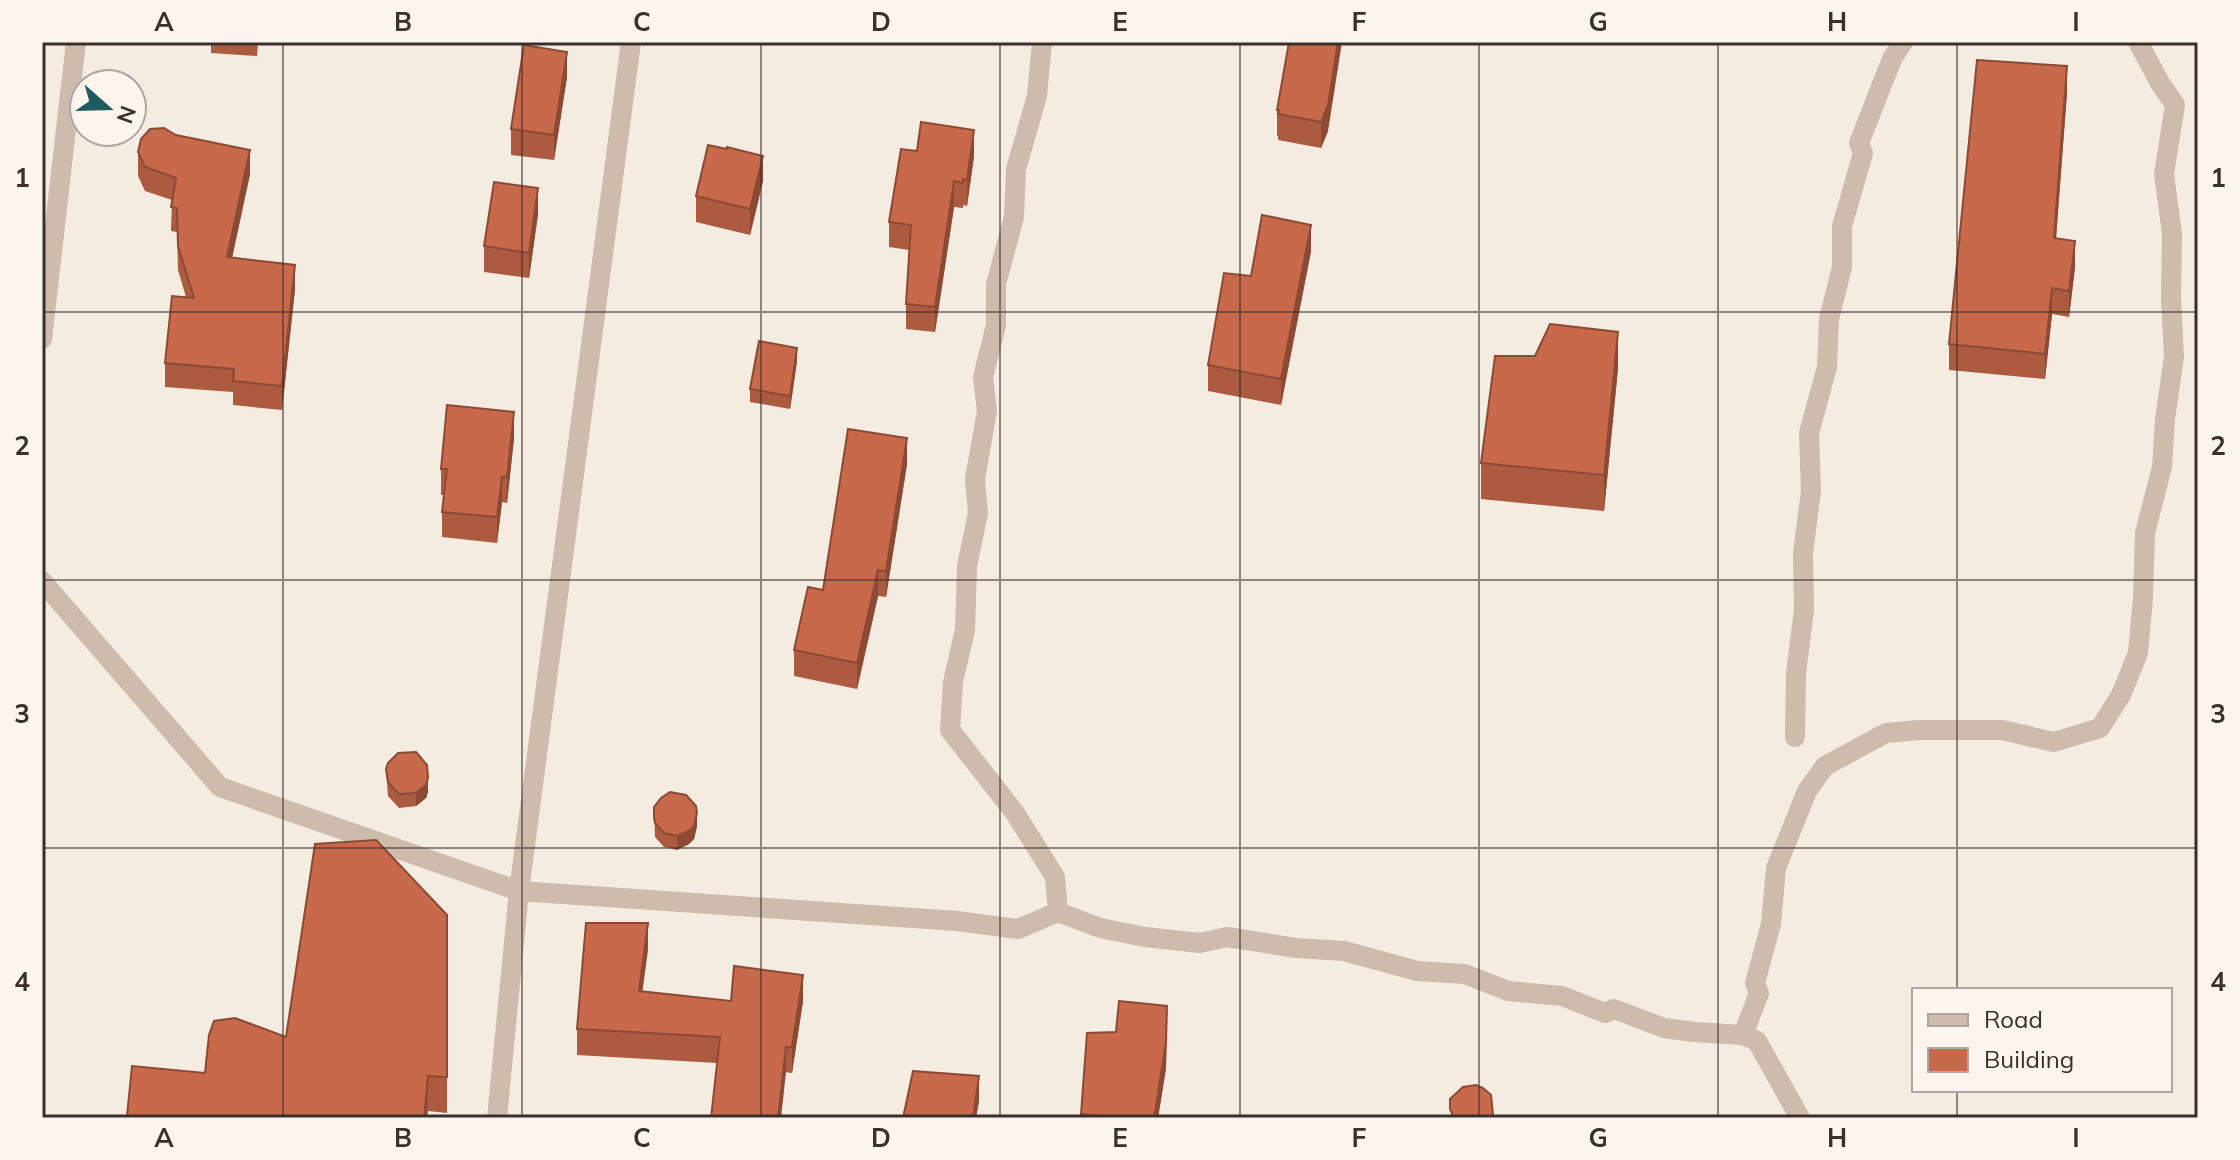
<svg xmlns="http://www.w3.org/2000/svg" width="2240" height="1160" font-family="Mulish,sans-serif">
  <rect width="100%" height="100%" fill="#f4ebe1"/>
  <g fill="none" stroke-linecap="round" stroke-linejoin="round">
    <g stroke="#cdbbac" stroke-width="20">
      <path d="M631 42 519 891 957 921 1018 929 1058 912 1100 928 1145 937 1200 943 1227 937 1296 948 1344 951 1417 971 1465 974 1508 991 1562 996 1605 1013 1614 1009 1664 1028 1694 1032 1743 1035 1757 1041 1800 1118"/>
      <path d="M1042 42 1037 96 1016 169 1014 217 996 284V325L983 377 987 411 975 479 978 513 967 566 965 630 953 682 950 730 1015 813 1055 877 1058 912"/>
      <path d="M42 339 76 42"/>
      <path d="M42 581 220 787 519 891 497 1118"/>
      <path d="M1795 737 1796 673 1804 610 1803 553 1811 491 1809 433 1827 367 1829 319 1842 267V226L1863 153 1859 143 1892 59 1903 42"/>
      <path d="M1743 1035 1759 993 1755 983 1771 924 1776 868 1807 791 1825 766 1886 733 1920 730H2002L2054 742 2100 728 2121 695 2138 653 2143 598 2145 533 2162 467 2165 419 2174 357 2171 299 2172 234 2164 174 2175 105 2160 83 2138 42"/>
    </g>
  </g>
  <g fill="#ac5a40">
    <path d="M211 42H258L257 56 211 53Z"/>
    <path d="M1289 42 1328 131 1321 148 1278 140V136H1277V110Z"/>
    <path d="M567 77 554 160 511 155V129Z"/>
    <path d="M2067 92 2056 239 2075 267 2069 317 2052 314 2045 379 1949 370V344Z"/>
    <path d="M176 135 250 174 232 258 295 289 282 410 233 405V392L165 387V363L186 297 178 270 177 232 171 231 172 200 145 191 138 176V152Z"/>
    <path d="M727 149 763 181 750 235 696 222V196Z"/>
    <path d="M974 156 967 206 963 205V208L954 207 935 332 906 329V304L909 250 889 247V222Z"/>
    <path d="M538 214 529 278 484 272V246Z"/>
    <path d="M1311 251 1281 405 1208 391V365L1251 276Z"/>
    <path d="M797 361 790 409 750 402V389Z"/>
    <path d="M1618 368 1604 511 1481 499V463Z"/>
    <path d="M514 438 507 503 502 502 497 543 442 537V512L444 495H441V469Z"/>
    <path d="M907 464 886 597 878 596 857 689 794 676V650L823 590Z"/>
    <path d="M386 769 428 792 426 798 416 806 399 808 388 796Z"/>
    <path d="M654 807 697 826 694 839 689 844 677 850 664 847 655 837Z"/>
    <path d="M447 915V1113L428 1111 427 1118H127L132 1066 205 1073 286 1037Z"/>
    <path d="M648 949 642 991 731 1001H803L792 1073 717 1063 577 1055V1029Z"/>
    <path d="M1167 1032 1166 1068 1158 1118H1081L1087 1033Z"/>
  </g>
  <g fill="#8c4a34">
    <path d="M1338 42H1342L1328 131 1321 148V122Z"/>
    <path d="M567 52V77L554 160V135Z"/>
    <path d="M2067 66V92L2054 264V238Z"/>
    <path d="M974 130V156L967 206V180Z"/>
    <path d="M250 150V174L227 281V257Z"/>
    <path d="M763 156V181L750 235V209Z"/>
    <path d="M954 181V207L935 332V307Z"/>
    <path d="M538 188V214L529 278V253Z"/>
    <path d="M1311 225V251L1281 405V379Z"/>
    <path d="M2075 241V267L2069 317V291Z"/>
    <path d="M295 265V289L282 410V386Z"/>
    <path d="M2052 288V314L2045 379V354Z"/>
    <path d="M1618 332V368L1604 511V475Z"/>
    <path d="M797 348V361L790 409V396Z"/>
    <path d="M514 412V438L507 503V477Z"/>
    <path d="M907 438V464L886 597V571Z"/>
    <path d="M502 477V502L497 543V517Z"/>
    <path d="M878 570V596L857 689V663Z"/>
    <path d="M428 778V792L426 798 416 806V793Z"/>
    <path d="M697 813V826L694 839 689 844 677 850V836Z"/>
    <path d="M648 923V949L639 1017V991Z"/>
    <path d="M803 975V1001L792 1073V1047Z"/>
    <path d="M1167 1006 1166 1068 1158 1118H1154Z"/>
    <path d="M786 1047V1072L781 1118H778Z"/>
    <path d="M428 1076 427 1118H424Z"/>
    <path d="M979 1076V1102L976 1118H973Z"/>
  </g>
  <g fill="#c8694b" stroke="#8c4a34" stroke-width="2">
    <path d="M1289 42H1338L1328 105 1321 122 1278 114 1279 110H1277Z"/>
    <path d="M524 45 567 52 554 135 511 129Z"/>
    <path d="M1977 60 2067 66 2054 238 2075 241 2069 291 2052 288 2045 354 1949 344Z"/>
    <path d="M921 122 974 130 967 180 963 179V183L954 181 935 307 906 304 911 225 889 222 901 149 917 151Z"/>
    <path d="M164 128 176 135 250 150 227 257 295 265 282 386 233 381 234 369 165 363 172 296 194 298 178 246 177 208 171 207 176 178 145 167 138 152 141 139 150 129Z"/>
    <path d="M708 145 727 149V147L763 156 750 209 696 196Z"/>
    <path d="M494 182 538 188 529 253 484 246Z"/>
    <path d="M1262 215 1311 225 1281 379 1208 365 1224 273 1251 276Z"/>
    <path d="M1550 324 1618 332 1604 475 1481 463 1495 356H1535Z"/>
    <path d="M759 341 797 348 790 396 750 389Z"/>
    <path d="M447 405 514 412 507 477H502L497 517 442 512 447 469H441Z"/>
    <path d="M848 429 907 438 886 571 878 570 857 663 794 650 808 587 823 590Z"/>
    <path d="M416 752 427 765 428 778 426 785 416 793 399 794 388 782 386 769 388 763 398 753Z"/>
    <path d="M670 792 686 795 696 806 697 813 694 826 689 831 677 836 664 833 655 823 654 817V807L661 798Z"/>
    <path d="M376 840 447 915V1077L428 1076 424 1118H152L127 1116 132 1066 205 1073 209 1035 214 1021 235 1018 286 1037 315 844Z"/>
    <path d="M586 923H648L639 991 731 1001 734 966 803 975 792 1047H786L778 1118H711L720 1037 577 1029Z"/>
    <path d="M1119 1001 1167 1006 1166 1042 1154 1118H1115L1081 1114 1087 1033 1116 1032Z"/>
    <path d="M913 1071 979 1076 973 1118H903Z"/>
    <path d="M1476 1085 1483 1088 1491 1095 1493 1115 1489 1118H1454L1450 1109V1099L1463 1087Z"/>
  </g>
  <path fill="none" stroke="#3b302b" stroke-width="2" stroke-opacity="0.55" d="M283 42V1118M522 42V1118M761 42V1118M1000 42V1118M1240 42V1118M1479 42V1118M1718 42V1118M1957 42V990M42 312H2198M42 580H2198M42 848H2198M1957 1090V1118"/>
  <rect width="2240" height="1160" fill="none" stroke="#fbf5ee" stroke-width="88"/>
  <rect x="1912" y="988" width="260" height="104" fill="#fbf5ee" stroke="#aea6a0" stroke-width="2"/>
  <rect x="1928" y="1014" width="40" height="12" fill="#cdbbac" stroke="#aea6a0" stroke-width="2"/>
  <text x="1984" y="1028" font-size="24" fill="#3b302b">Road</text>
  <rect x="1928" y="1048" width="40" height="24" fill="#c8694b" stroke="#aea6a0" stroke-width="2"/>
  <text x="1984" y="1068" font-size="24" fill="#3b302b">Building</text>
  <g transform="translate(108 108) rotate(110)"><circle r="38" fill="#fbf5ee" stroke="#aea6a0" stroke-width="2"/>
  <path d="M0-6L14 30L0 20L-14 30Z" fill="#1f5a5e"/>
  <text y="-12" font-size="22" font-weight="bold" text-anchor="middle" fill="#3b302b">N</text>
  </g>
  <rect x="44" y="44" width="2152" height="1072" fill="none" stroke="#3b302b" stroke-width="3"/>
  <g font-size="26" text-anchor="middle" font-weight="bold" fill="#3b302b">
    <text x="164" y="31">A</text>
    <text x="403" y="31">B</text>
    <text x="642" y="31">C</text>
    <text x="881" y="31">D</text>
    <text x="1120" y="31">E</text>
    <text x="1359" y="31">F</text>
    <text x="1598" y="31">G</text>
    <text x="1837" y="31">H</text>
    <text x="2076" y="31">I</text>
    <text x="22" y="187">1</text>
    <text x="2218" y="187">1</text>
    <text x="22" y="455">2</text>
    <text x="2218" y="455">2</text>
    <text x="22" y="723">3</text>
    <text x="2218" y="723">3</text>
    <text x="22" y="991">4</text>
    <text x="2218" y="991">4</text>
    <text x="164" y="1147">A</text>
    <text x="403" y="1147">B</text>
    <text x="642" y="1147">C</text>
    <text x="881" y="1147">D</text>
    <text x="1120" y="1147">E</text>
    <text x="1359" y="1147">F</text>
    <text x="1598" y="1147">G</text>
    <text x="1837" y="1147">H</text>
    <text x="2076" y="1147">I</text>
  </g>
</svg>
